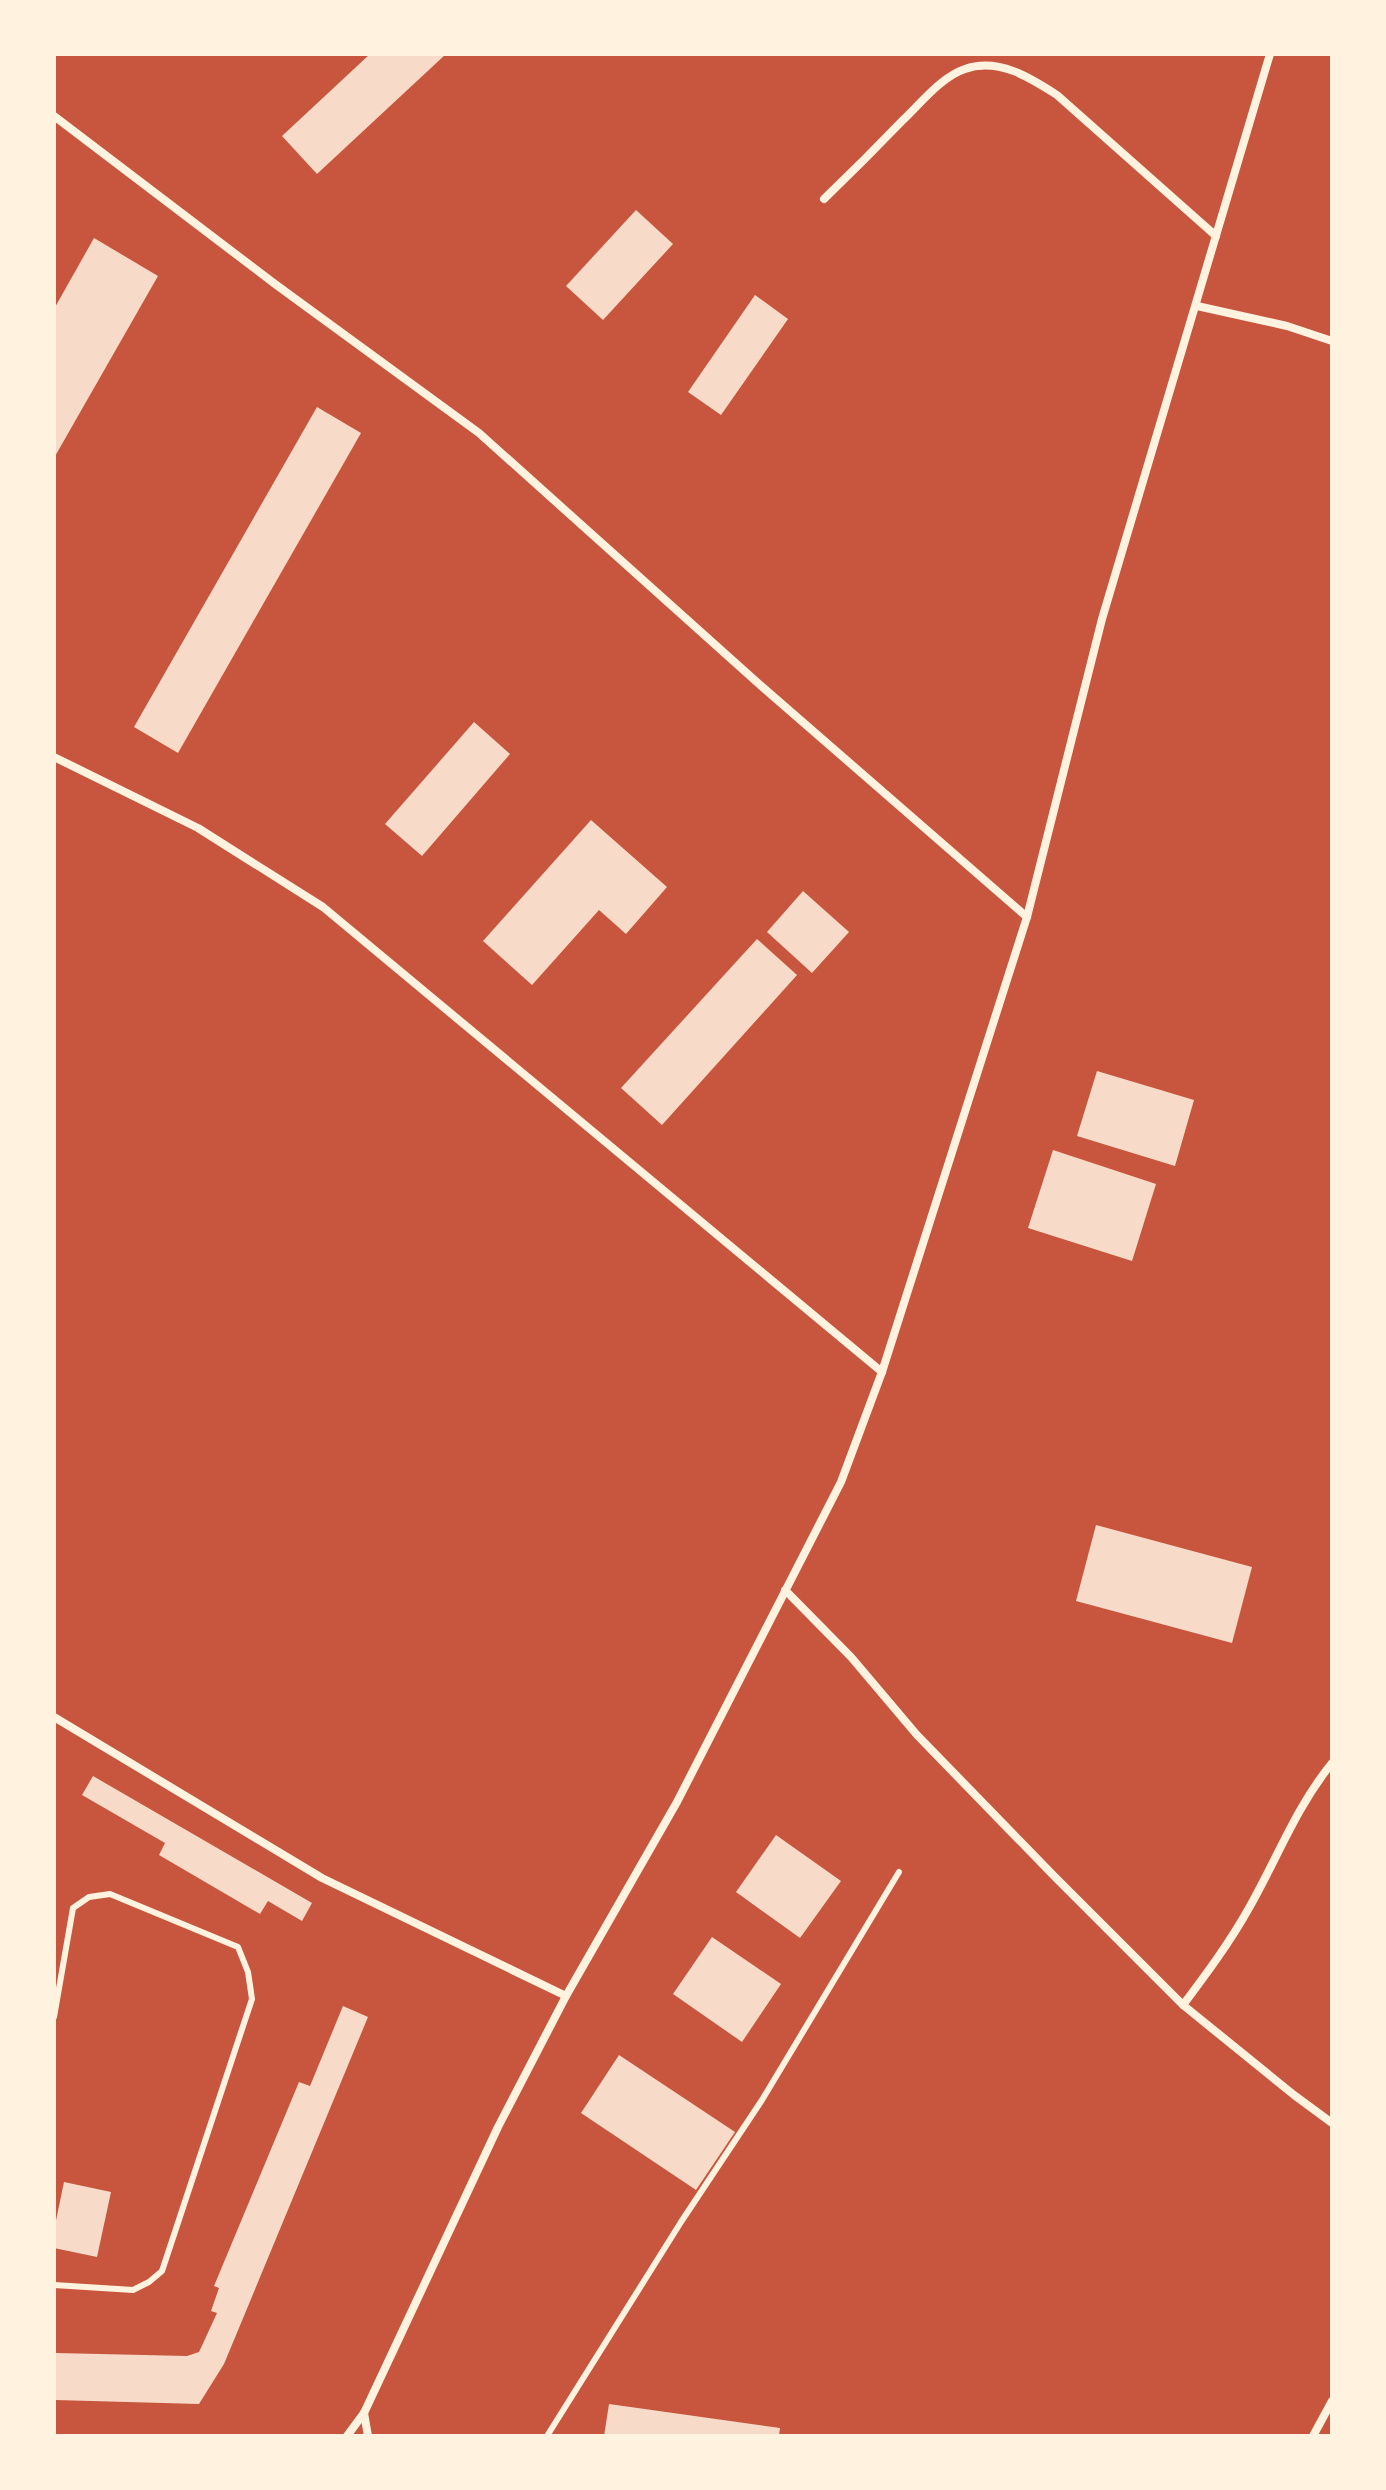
<svg xmlns="http://www.w3.org/2000/svg" width="1386" height="2490" font-family="Merriweather,serif">
  <rect width="100%" height="100%" fill="#c8553d"/>
  <g fill="#f7dbc8">
    <path d="M370 54H446L317 174 282 136Z"/>
    <path d="M636 210 673 244 603 320 566 286Z"/>
    <path d="M94 238 158 276 54 458V309Z"/>
    <path d="M755 295 788 319 721 415 688 392Z"/>
    <path d="M317 407 361 433 178 753 134 727Z"/>
    <path d="M474 722 510 754 422 856 385 824Z"/>
    <path d="M591 820 667 887 626 934 599 910 532 985 483 941Z"/>
    <path d="M803 891 849 932 812 973 767 932Z"/>
    <path d="M757 939 797 975 662 1125 621 1088Z"/>
    <path d="M1097 1071 1194 1100 1175 1166 1077 1136Z"/>
    <path d="M1053 1150 1156 1184 1132 1261 1028 1228Z"/>
    <path d="M1096 1525 1252 1567 1232 1643 1076 1601Z"/>
    <path d="M93 1776 312 1903 302 1921 268 1901 260 1914 159 1855 165 1843 82 1795Z"/>
    <path d="M776 1835 841 1881 800 1938 736 1892Z"/>
    <path d="M712 1937 781 1984 742 2042 673 1994Z"/>
    <path d="M343 2006 368 2017 224 2364 199 2404 55 2400 56 2353 187 2356 199 2352 217 2313 211 2311 219 2288 214 2286 299 2082 310 2086Z"/>
    <path d="M619 2055 735 2132 696 2190 581 2113Z"/>
    <path d="M64 2182 111 2192 97 2257 54 2248V2230Z"/>
    <path d="M609 2404 780 2428 779 2436H604Z"/>
  </g>
  <g fill="none" stroke-linecap="round" stroke-linejoin="round">
    <g stroke="#fff3e0" stroke-width="6">
      <path d="M54 2017 73 1908 89 1897 110 1894 238 1947 248 1972 252 1999 162 2271 149 2282 133 2290 54 2285"/>
      <path d="M547 2436 681 2222 762 2100 899 1872"/>
    </g>
    <g stroke="#fff3e0" stroke-width="8">
      <path d="M54 116 275 284 479 433 759 684 1027 917"/>
      <path d="M824 199C851 173 877 147 903 120 921 103 941 77 965 69 998 57 1031 78 1057 95L1216 236"/>
      <path d="M1197 306 1287 326 1332 341"/>
      <path d="M54 757 198 828 323 907 882 1372"/>
      <path d="M785 1590 851 1657 917 1735 1055 1877 1183 2005 1294 2095 1332 2123"/>
      <path d="M54 1717 322 1878 566 1996"/>
      <path d="M1183 2005C1207 1973 1230 1942 1249 1908 1277 1859 1296 1807 1332 1763"/>
      <path d="M364 2413 368 2436"/>
      <path d="M347 2436 364 2413 498 2127 566 1996 677 1802 841 1482 882 1372 1027 917 1102 619 1270 54"/>
      <path d="M1313 2436 1332 2401"/>
    </g>
  </g>
  <rect width="1386" height="2490" fill="none" stroke="#fff3e0" stroke-width="112"/>
</svg>
